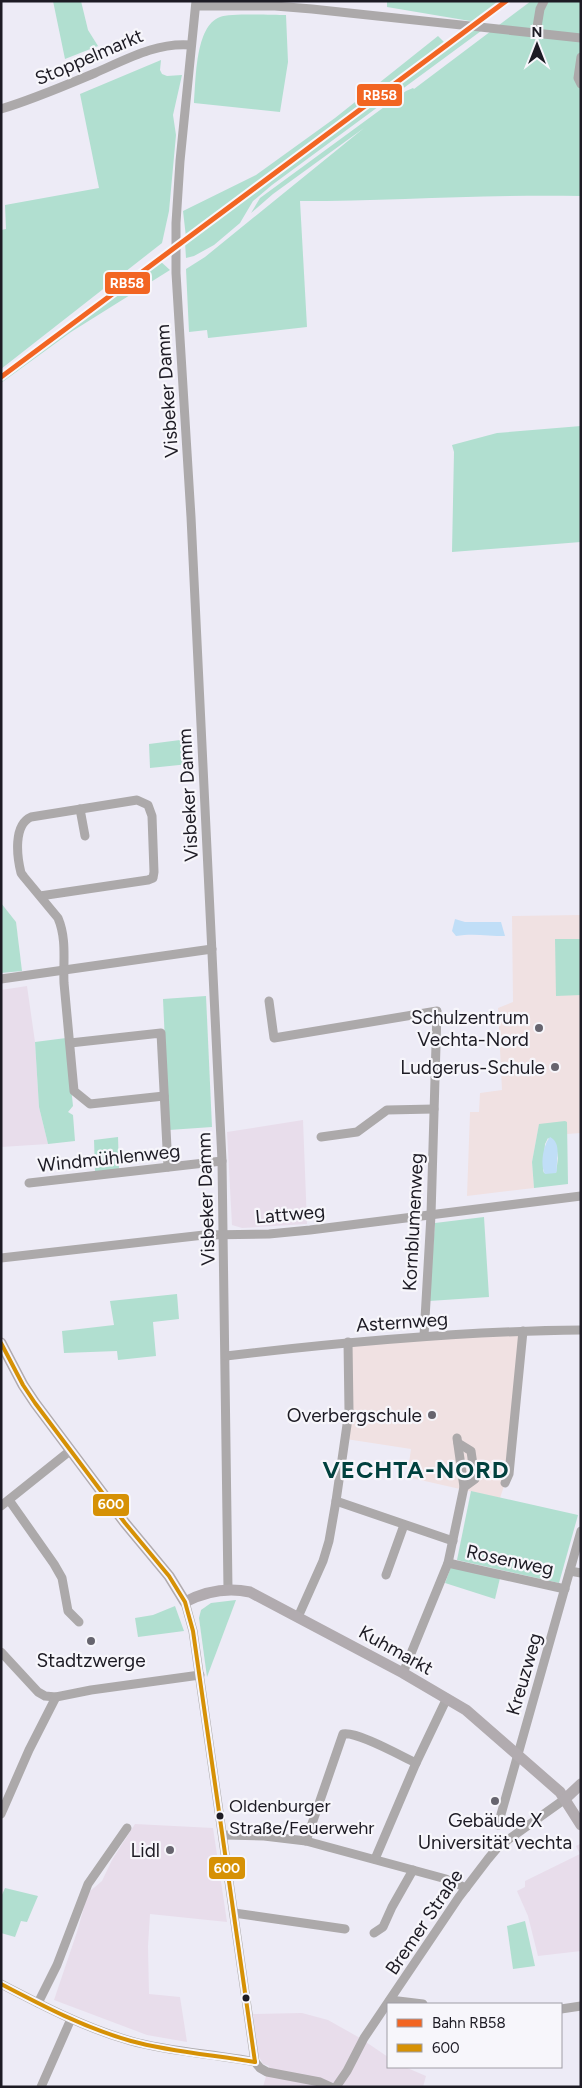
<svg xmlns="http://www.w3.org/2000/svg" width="582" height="2088" font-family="Figtree,sans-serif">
  <rect width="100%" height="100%" fill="#edebf6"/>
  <g fill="#e8ddeb">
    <path d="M27 986 35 1042 39 1107 48 1144 1 1147V990Z"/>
    <path d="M303 1120 307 1224 242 1228 232 1225 227 1132Z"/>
    <path d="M135 1824 213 1828 227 1922 150 1914 148 1946 149 1994 180 1997 187 2042 147 2035 54 2000 77 1932 88 1893 102 1881 112 1860Z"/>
    <path d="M580 1844 581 1845V1951L538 1956 528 1916 517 1891 525 1887V1881L580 1854 576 1846Z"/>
    <path d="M302 2013 328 2020 360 2038 388 2057V2067H405L426 2076 423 2087H263L269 2066 263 2064 258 2055 253 2014Z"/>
  </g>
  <g fill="#f0e1e2">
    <path d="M581 915V1133L567 1134V1123L539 1125 532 1162 534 1188 467 1196 470 1112H479L480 1093 502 1090 498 1008 513 1002 512 916Z"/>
    <path d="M523 1331 505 1483 500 1498 407 1477 411 1449 346 1439 348 1342Z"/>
  </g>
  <g fill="#b1dfd0" fill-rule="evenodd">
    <path d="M53 1H81L88 30 98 46 65 59Z"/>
    <path d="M387 1H503L476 22 387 7Z"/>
    <path d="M531 1H581V196C487 194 394 201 300 201L307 327 208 338 207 330 189 332 186 269 205 257 364 128 273 194 251 213 260 198 406 91 413 88 414 89Z"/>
    <path d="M286 15 288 62 280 112 194 103C196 80 195 26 220 17 230 13 272 15 286 15Z"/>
    <path d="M471 30 481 31 272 185 253 201 240 223 214 245 194 256 186 258 185 242Z"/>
    <path d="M438 36 446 44 186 237 183 211 256 175 335 118Z"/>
    <path d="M161 60 160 70 162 74 167 76 182 75 173 115 176 135 169 211 162 243 1 369V230L6 229 5 205 99 188 80 94Z"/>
    <path d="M160 261 170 270 71 332 1 383V379Z"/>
    <path d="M581 426V542L452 552 454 452 452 445 497 433Z"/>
    <path d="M188 739 189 764 150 768 149 744Z"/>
    <path d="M1 903 16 922 22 971 1 973Z"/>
    <path d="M555 939H581V995L556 996Z"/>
    <path d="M206 996 212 1127 169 1130 163 999Z"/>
    <path d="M66 1038 73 1106 68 1112 73 1115 75 1141 48 1144 39 1107 35 1042Z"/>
    <path d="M565 1121 567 1122 568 1184 534 1188 532 1162 539 1124ZM548 1138 556 1145 558 1158 556 1173H544L543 1170 545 1144Z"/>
    <path d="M118 1137 119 1169 95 1172 94 1140Z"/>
    <path d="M484 1217 489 1297 429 1301 435 1223Z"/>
    <path d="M177 1294 179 1319 153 1322 156 1356 118 1360 117 1351 64 1353 62 1331 114 1325 110 1301Z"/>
    <path d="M471 1491 578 1515 559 1583 457 1560Z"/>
    <path d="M451 1567 500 1578 495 1599 445 1583Z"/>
    <path d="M236 1600 207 1677 199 1618 201 1610 211 1603Z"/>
    <path d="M175 1606 184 1631 138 1637 135 1618 153 1615Z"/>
    <path d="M5 1888 38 1896 27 1922 21 1921 15 1937 1 1933V1897Z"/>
    <path d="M525 1921 535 1966 513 1969 507 1926Z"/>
  </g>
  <g fill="#c0def7">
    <path d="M455 919 465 922H501L505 936C488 936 473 933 456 936L452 931Z"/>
    <path d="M550 1137C562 1143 556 1159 557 1170L556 1173 545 1174C540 1165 543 1145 550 1137Z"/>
  </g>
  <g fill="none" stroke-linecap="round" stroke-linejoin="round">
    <g stroke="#aca9aa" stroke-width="9">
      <path d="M196 1 180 161 176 223V273L191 517 222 1161 228 1589"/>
      <path d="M196 6H275L312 9 581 38"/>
      <path d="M536 33 540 9 544 1"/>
      <path d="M581 57 578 78 581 84"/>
      <path d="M1 109C34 99 64 86 95 73 127 59 157 42 191 45"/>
      <path d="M80 809 85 836"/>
      <path d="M40 896 148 880 153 878 154 872 152 816 148 805 137 800 31 817C13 825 17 857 21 873L24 877 58 918C67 939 63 962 64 983 67 1019 71 1055 74 1091L90 1104 164 1096"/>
      <path d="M1 979 212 949"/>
      <path d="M269 1001 274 1038 437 1011 431 1215 424 1336"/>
      <path d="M70 1043 161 1033 168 1167"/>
      <path d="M321 1137 357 1132 387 1110 434 1109"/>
      <path d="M29 1183 222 1161"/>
      <path d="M1 1258 204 1235 269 1234 310 1230 581 1196"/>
      <path d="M226 1356C344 1342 462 1331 581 1330"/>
      <path d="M458 1443 471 1451 475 1479 464 1487"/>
      <path d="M505 1483 509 1474 523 1331"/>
      <path d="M9 1500 54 1564 62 1578 68 1611 79 1622"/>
      <path d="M336 1501 453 1541"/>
      <path d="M1 1506 71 1450"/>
      <path d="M448 1563 565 1589"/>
      <path d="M570 1571 581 1573"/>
      <path d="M386 1575 404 1525"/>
      <path d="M185 1602 193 1631 255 2062"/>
      <path d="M298 1617 323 1561 329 1541 336 1501 349 1411 348 1342"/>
      <path d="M1 1652 38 1692 45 1696 56 1697 91 1690 200 1675"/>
      <path d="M403 1673 448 1563 464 1487 457 1438"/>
      <path d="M1 1814 29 1750 56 1697"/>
      <path d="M498 1825 581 1531"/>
      <path d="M224 1835 264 1836 306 1841 446 1879 466 1888"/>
      <path d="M306 1841 343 1734C357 1731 401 1756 416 1763"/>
      <path d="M375 1859 416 1763 447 1698"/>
      <path d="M234 1913 345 1929"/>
      <path d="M374 1933 383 1927 392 1907 413 1870"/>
      <path d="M1 1984C43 2006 85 2028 131 2041 171 2052 214 2054 255 2062L260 2068 267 2072 320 2082 331 2087"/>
      <path d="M390 2000 423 2004"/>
      <path d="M38 2003 57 1965 88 1884 127 1828"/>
      <path d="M561 2009 581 2006"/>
      <path d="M41 2087 71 2019"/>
      <path d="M336 2087 347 2071 364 2038 459 1897 488 1859 498 1847 565 1799"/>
    </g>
    <g stroke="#b1abaf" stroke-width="11">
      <path d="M1 1343 23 1385 35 1403 125 1523 169 1576 185 1602C206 1591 226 1587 250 1592L403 1673 466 1710 560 1792 581 1825"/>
      <path d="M565 1799 581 1784"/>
    </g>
    <g stroke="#f7f6fb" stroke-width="8">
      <g id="bus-1">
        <path d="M1 1343 23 1385 35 1403 125 1523 169 1576 185 1602 193 1631 255 2062"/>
        <path d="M1 1984C43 2006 85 2028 131 2041 171 2052 214 2055 255 2062"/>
      </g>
    </g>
    <use href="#bus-1" stroke="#d69105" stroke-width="4"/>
    <g stroke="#f7f6fb" stroke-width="9">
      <path id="rail-1" d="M1 377 506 1"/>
    </g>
    <use href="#rail-1" stroke="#f26522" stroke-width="5"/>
  </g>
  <g fill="#66646e" stroke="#f7f6fb" stroke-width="2">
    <circle cx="539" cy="1028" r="5"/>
    <circle cx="555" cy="1067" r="5"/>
    <circle cx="432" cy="1415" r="5"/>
    <circle cx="91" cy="1641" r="5"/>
    <circle cx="495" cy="1801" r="5"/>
    <circle cx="170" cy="1850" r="5"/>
  </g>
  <g fill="#1d1b24" stroke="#f7f6fb" stroke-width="2">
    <circle cx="220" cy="1816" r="4.5"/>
    <circle cx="246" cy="1998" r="4.5"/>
  </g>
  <g text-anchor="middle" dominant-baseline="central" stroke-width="4.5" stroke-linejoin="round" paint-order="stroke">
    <g font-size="18" fill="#1d1b24" stroke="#f7f6fb" text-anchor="start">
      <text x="229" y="1806">Oldenburger<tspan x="229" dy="22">Straße/Feuerwehr</tspan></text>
    </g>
    <g font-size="19" fill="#1d1b24" stroke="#f7f6fb">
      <text transform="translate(89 57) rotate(-23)">Stoppelmarkt</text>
      <text transform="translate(167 391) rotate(-94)">Visbeker Damm</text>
      <text transform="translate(188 795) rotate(-93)">Visbeker Damm</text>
      <text transform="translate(109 1158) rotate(-6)">Windmühlenweg</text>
      <text transform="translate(206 1199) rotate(-92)">Visbeker Damm</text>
      <text transform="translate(290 1214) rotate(-5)">Lattweg</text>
      <text transform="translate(413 1222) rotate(-87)">Kornblumenweg</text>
      <text transform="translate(402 1322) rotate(-4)">Asternweg</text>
      <text transform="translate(510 1560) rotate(12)">Rosenweg</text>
      <text transform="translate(396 1650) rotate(29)">Kuhmarkt</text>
      <text transform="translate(524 1674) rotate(-74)">Kreuzweg</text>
      <text transform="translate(424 1922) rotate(-56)">Bremer Straße</text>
    </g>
    <g font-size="19" fill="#1d1b24" stroke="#f7f6fb" text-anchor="end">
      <text x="529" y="1017">Schulzentrum<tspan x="529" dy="22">Vechta-Nord</tspan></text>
      <text x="545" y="1067">Ludgerus-Schule</text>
      <text x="422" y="1415">Overbergschule</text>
      <text x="91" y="1660" text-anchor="middle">Stadtzwerge</text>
      <text x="495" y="1820" text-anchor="middle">Gebäude X<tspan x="495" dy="22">Universität vechta</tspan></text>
      <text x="160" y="1850">Lidl</text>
    </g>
    <g font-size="24" font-weight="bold" letter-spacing="1" fill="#00413e" stroke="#f7f6fb">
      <text x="416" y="1469">VECHTA-NORD</text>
    </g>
  </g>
  <g stroke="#f7f6fb" stroke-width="2">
    <rect x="356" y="83" width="47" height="24" rx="5" fill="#f26522"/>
    <rect x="104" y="271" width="47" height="24" rx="5" fill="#f26522"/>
    <rect x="92" y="1493" width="38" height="24" rx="5" fill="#d69105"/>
    <rect x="208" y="1856" width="38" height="24" rx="5" fill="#d69105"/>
  </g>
  <g font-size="14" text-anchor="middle" font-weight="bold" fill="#fff">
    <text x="380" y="100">RB58</text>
    <text x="127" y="288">RB58</text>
    <text x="111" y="1509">600</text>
    <text x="227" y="1873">600</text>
  </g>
  <rect width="582" height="2088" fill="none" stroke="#1d1b24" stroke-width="5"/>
  <rect x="387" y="2003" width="175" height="65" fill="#f7f6fb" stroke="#a09ea5"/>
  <rect x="397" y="2019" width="25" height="8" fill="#f26522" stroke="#a09ea5"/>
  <text x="432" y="2028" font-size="15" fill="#1d1b24">Bahn RB58</text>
  <rect x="397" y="2044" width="25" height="8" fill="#d69105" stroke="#a09ea5"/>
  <text x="432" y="2053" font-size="15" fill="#1d1b24">600</text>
  <g transform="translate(537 45)" stroke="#f7f6fb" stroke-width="4" paint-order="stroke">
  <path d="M0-4L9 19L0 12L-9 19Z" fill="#1d1b24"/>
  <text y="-8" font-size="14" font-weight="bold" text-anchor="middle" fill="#1d1b24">N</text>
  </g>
</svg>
